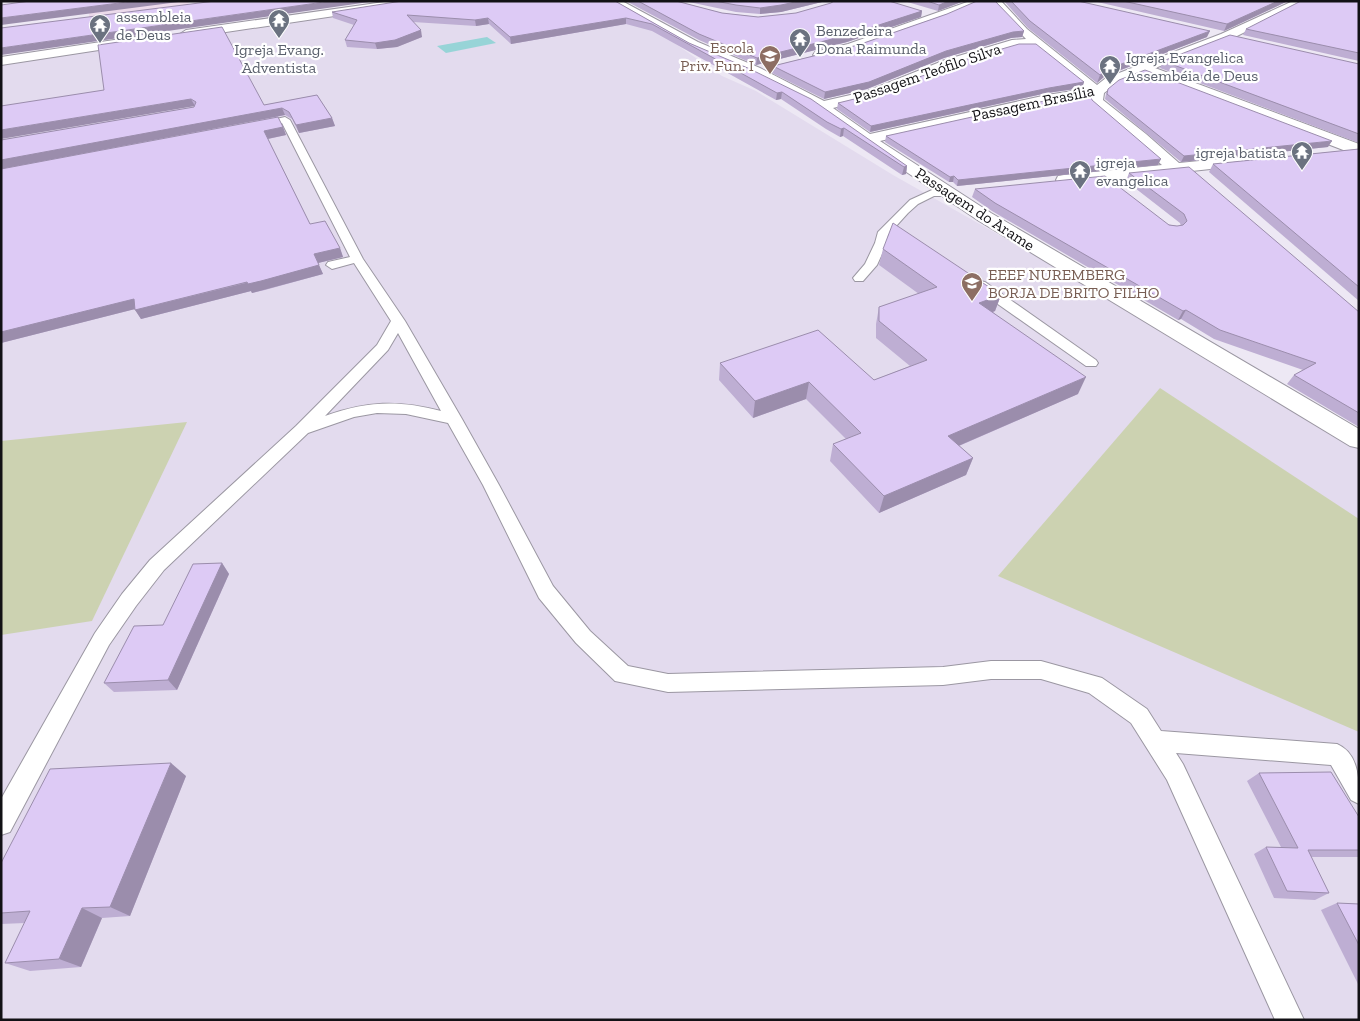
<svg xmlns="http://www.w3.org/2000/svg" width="1360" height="1021" font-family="'Zilla Slab',serif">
  <rect width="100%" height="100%" fill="#ede8f4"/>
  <path fill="#e3dbee" d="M422 1 638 18 722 76 756 91 893 175 1038 257 1359 444V1020H1V64Z"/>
  <path fill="#ecdaeb" d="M89 1H188L189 5 89 19Z"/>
  <g fill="#ccd2b1">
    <path d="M1160 388 1359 519V732L998 576Z"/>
    <path d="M187 422 92 621 1 635V441Z"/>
  </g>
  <path fill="#97d4d7" d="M487 37 496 43 446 53 437 46Z"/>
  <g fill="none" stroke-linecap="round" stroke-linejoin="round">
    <g stroke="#9b97a2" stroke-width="2">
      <g id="lane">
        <path d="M285 117 290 120 363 259 405 321 462 419 499 485 553 586 590 631 628 666 668 674 943 667 991 661H1041L1102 678 1147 709 1161 731 1337 744C1360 754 1359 782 1359 804L1351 800 1331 765 1176 753 1183 764 1304 1020H1275L1167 780 1131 723 1089 693 1041 679H991L943 685 668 692 615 681 576 643 539 598 483 485 448 423 406 414 377 413 354 417 308 433 164 570 136 606 109 645 10 832 1 835V799L95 633 122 594 150 560 296 426 377 345 391 321 354 263 332 269 326 265 328 262 350 257 282 123 257 129 252 126 254 124ZM398 333 441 411C398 400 367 401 325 416L388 350Z"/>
        <path d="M932 190H951L956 193 951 196H934L918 204 908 213 888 235 887 243 877 265 863 281H855L853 278 865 264 875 243 878 232 910 200Z"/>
        <path d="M980 281 985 282 1096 360 1098 363 1096 366H1086L975 288 974 285Z"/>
      </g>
    </g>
    <g stroke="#9b97a2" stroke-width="2">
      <g id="street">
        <path d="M391 1H420L415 4 186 38 180 34 186 30Z"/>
        <path d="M608 1H622L698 42 760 68 824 101 868 91 945 60 1012 40 1026 39 990 1H1001L1027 29 1097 85 1106 78 1221 34 1293 1H1307L1229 40 1155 68 1359 144V154L1351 153 1143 73 1116 84 1104 93 1103 100 1146 134 1179 163 1250 156 1256 158 1258 161 1256 164 1064 185 1058 184 1056 180 1058 176 1064 175 1162 165 1091 104 1089 97 1047 103 880 141 991 213 1359 429V448L1350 446 979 221 862 142 811 105 750 74 690 48ZM1017 47H1035L1086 89 1047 95 870 134 833 108 878 97 955 66Z"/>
        <path d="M970 1H986L856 50 819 59 813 55 815 52 848 44Z"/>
        <path d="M134 37 138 38 140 41 138 44 1 65V57Z"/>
      </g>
    </g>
    <use href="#lane" fill="#fff" fill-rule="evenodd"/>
    <use href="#street" fill="#fff" fill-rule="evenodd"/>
  </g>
  <g fill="#beaed3">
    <path d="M615 1 689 43 750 69 907 166 906 174 902 175 843 136 840 137 826 129 781 99 776 100 652 31 626 24 511 44 489 24 476 26 413 22 422 37 397 47 377 49 347 47 345 40 354 25 333 18 332 12Z"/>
    <path d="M626 1H676L722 13 758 17 922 11 921 17 847 42 756 65 699 40Z"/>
    <path d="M684 1H826L781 12 760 14 736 12Z"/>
    <path d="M904 1H964L938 11Z"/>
    <path d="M1004 1H1078L1207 37 1105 76 1097 83 1028 28Z"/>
    <path d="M1093 1H1288L1224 31Z"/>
    <path d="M1359 1V61L1243 35 1246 29Z"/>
    <path d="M947 14 1024 31 1022 37 1011 38 944 58 867 89 824 99 772 73 773 66 858 45Z"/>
    <path d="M1163 61 1359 64V143L1160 68Z"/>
    <path d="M1084 82 1082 88 1047 93 870 132 837 109 838 103Z"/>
    <path d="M1108 89 1328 147 1181 162 1105 99 1106 94Z"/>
    <path d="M104 90 264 105 317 95 332 118 335 126 299 133 292 119 285 115 12 167 283 127 286 135 268 139 310 224 340 248 343 257 318 263 323 274 265 290 252 293 251 291 141 319 135 309 1 343V140L194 107V106Z"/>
    <path d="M1092 100 1158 165 957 186 953 182H949L885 142 886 136Z"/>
    <path d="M1359 149V301L1209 172 1213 164Z"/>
    <path d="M1129 173 1359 312V427L1287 384 1294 375 1303 370 1214 339 1181 319 1178 320 992 211 972 197 975 189 1177 226H1181L1180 223 1126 181Z"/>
    <path d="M883 249 1001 295 995 311 993 312 1078 394 959 446 973 458 966 475 879 513 830 461 833 444 846 439 806 399 753 418 719 380 720 363 874 380 910 366 876 338V324L879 307 919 294 879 265Z"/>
    <path d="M222 563 229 574 177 690 114 692 104 683 163 625Z"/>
    <path d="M1259 773 1359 817V857H1311L1329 893 1315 900 1274 898 1254 854 1266 847H1281L1247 781Z"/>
    <path d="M186 776 130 916 102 918 81 967 30 971 5 963 25 923 1 924V863Z"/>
    <path d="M1337 903 1359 904V986L1321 910Z"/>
  </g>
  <g fill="#9b8dac">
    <path d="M135 1H186L1 25V18Z"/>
    <path d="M331 1H376L1 55V48Z"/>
    <path d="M800 1H826L781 12 760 14V8Z"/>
    <path d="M949 1H964L938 11 939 5Z"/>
    <path d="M1278 1H1288L1224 31 1227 24Z"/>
    <path d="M922 11 921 17 847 42 756 65 757 58Z"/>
    <path d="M488 18 489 24 476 26 475 20Z"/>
    <path d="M626 18V24L511 44 510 37Z"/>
    <path d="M421 30 422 37 397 47 377 49 375 43Z"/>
    <path d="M1024 31 1022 37 1011 38 944 58 867 89 824 99 825 92 946 51 1013 32Z"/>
    <path d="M1210 31 1207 37 1105 76 1097 83 1100 75 1108 69Z"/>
    <path d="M1084 82 1082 88 1047 93 870 132 871 126 1049 88Z"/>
    <path d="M782 92 781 99 776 100 777 93Z"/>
    <path d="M191 99 195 106 1 139V130Z"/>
    <path d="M282 108 285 115 1 169V160Z"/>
    <path d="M332 118 335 126 299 133 296 125Z"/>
    <path d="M283 127 286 135 267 139 264 131Z"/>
    <path d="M844 128 843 136 840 137 841 129Z"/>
    <path d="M1332 141 1328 147 1181 162 1184 156Z"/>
    <path d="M1161 159 1158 165 957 186 958 180Z"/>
    <path d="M907 166 906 174 902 175 904 167Z"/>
    <path d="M954 176 953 182H949L950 177Z"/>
    <path d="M340 248 343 257 318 263 314 254Z"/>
    <path d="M319 265 323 274 252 293 251 291 141 319 135 310Z"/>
    <path d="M1001 295 995 311 974 319 979 303Z"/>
    <path d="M134 299 139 308 1 343V332Z"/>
    <path d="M1186 310 1181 319 1178 320 1183 311Z"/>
    <path d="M1086 377 1078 394 942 453 948 436Z"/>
    <path d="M809 382 806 399 753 418 755 401Z"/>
    <path d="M973 458 966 475 879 513 884 496Z"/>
    <path d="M222 563 229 574 177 690 168 680Z"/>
    <path d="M171 763 186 776 130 916 110 907Z"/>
    <path d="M82 908 102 918 81 967 59 959Z"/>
  </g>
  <g fill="#ddcaf5" stroke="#9b8dac">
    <path d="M30 1H135L1 18V5Z"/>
    <path d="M215 1H331L1 48V28Z"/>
    <path d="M402 1H615L689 43 750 69 811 99 907 166 904 167 844 128 841 129 827 122 782 92 777 93 652 24 626 18 510 37 488 18 475 20 407 15 421 30 395 40 375 43 345 40 357 20 332 12Z"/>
    <path d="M638 1H676L722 13 758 17 796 13 831 3 834 1H889L922 11 848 35 757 58 699 34Z"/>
    <path d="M715 1H800L781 5 760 8 736 5Z"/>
    <path d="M927 1H949L939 5Z"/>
    <path d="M977 1H995L1024 31 1013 32 946 51 869 82 825 92 773 66 858 45 947 14Z"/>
    <path d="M1011 1H1078L1210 31 1108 69 1100 75 1030 21Z"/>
    <path d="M1123 1H1278L1227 24Z"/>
    <path d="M1301 1H1359V53L1246 29Z"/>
    <path d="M222 27 264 105 317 95 332 118 296 125 289 112 282 108 1 160V140L194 107 196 102 191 99 1 130V106L104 90 98 45Z"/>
    <path d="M1230 35 1359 64V134L1163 61Z"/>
    <path d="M1019 44H1036L1084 82 1049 88 871 126 838 103 879 93 957 62Z"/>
    <path d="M1145 70 1332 141 1184 156 1107 94 1108 89 1119 80Z"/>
    <path d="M1090 94 1092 100 1161 159 958 180 954 176 950 177 886 136 1049 100Z"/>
    <path d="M278 117 283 127 264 131 310 224 325 221 340 248 314 254 319 265 261 281 248 284 247 282 135 310 134 299 1 332V169Z"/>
    <path d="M1359 149V287L1213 164Z"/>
    <path d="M1189 167 1359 312V413L1294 375 1316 363 1220 330 1186 310 1183 311 995 203 975 189 1105 176 1169 225 1177 226 1183 225 1187 221 1184 214 1129 173Z"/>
    <path d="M893 223 1001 295 979 303 1086 377 948 436 973 458 884 496 833 444 861 433 809 382 755 401 720 363 818 330 874 380 927 360 879 321V307L937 287 883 249Z"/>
    <path d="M222 563 168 680 104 683 134 626 163 625 193 564Z"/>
    <path d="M171 763 110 907 82 908 59 959 5 963 30 911 1 913V863L50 769Z"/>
    <path d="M1331 772 1359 817V850H1308L1329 893 1287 891 1266 847 1298 848 1259 773Z"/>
    <path d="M1337 903 1359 904V945Z"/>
  </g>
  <defs>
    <g id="temple-pin" transform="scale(1.125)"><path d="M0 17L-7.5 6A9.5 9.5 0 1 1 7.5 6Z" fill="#6b7280" stroke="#fff"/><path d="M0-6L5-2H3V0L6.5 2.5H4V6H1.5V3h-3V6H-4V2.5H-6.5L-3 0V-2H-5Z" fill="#fff"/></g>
    <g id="school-pin" transform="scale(1.125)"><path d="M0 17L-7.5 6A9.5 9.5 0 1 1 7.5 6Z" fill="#8d6e63" stroke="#fff"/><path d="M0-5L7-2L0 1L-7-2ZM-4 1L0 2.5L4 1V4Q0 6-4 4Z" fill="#fff"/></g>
  </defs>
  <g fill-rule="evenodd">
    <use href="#temple-pin" x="279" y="20"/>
    <use href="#temple-pin" x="100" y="25"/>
    <use href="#temple-pin" x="800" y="39"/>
    <use href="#school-pin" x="770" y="56"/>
    <use href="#temple-pin" x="1110" y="66"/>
    <use href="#temple-pin" x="1302" y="152"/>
    <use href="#temple-pin" x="1080" y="171"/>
    <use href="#school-pin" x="972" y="283"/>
  </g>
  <g text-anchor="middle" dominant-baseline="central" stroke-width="4.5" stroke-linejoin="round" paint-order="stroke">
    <g font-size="16" fill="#5b616d" stroke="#fff" text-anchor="start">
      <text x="116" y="16">assembleia<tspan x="116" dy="18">de Deus</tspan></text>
      <text x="816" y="30">Benzedeira<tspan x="816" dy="18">Dona Raimunda</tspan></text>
      <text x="279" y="49" text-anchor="middle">Igreja Evang.<tspan x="279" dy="18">Adventista</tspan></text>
      <text x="1126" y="57">Igreja Evangelica<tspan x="1126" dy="18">Assembéia de Deus</tspan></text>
      <text x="1286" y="152" text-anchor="end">igreja batista</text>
      <text x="1096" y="162">igreja<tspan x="1096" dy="18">evangelica</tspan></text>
    </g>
    <g font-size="16" fill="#785e54" stroke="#fff" text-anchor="end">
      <text x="754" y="47">Escola<tspan x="754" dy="18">Priv. Fun. I</tspan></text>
      <text x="988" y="274" text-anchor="start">EEEF NUREMBERG<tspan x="988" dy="18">BORJA DE BRITO FILHO</tspan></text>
    </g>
    <g font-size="16" fill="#121115" stroke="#fff">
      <text transform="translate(927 73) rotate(-19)">Passagem Teófilo Silva</text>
      <text transform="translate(1033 103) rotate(-12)">Passagem Brasília</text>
      <text transform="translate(975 209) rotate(33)">Passagem do Arame</text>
    </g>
  </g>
  <rect width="1360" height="1021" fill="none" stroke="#121115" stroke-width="5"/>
</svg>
